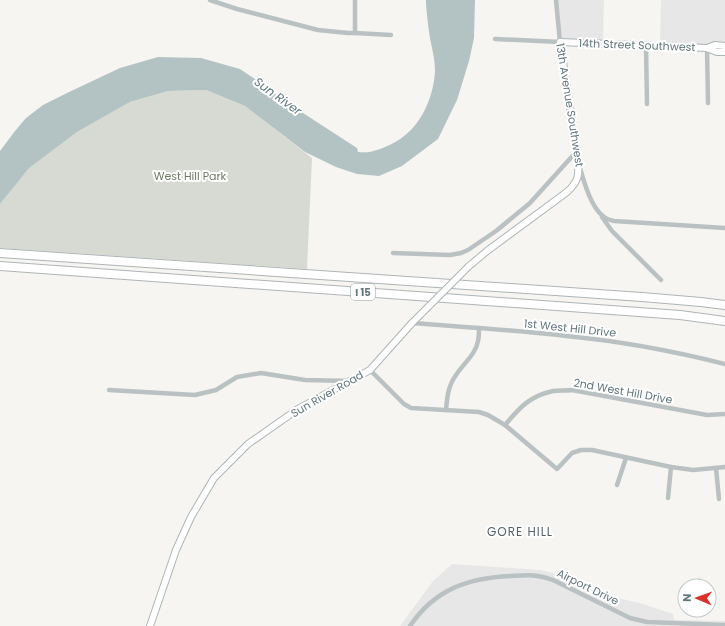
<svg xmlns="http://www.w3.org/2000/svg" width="725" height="626" font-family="Poppins,sans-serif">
  <rect width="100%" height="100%" fill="#f6f5f2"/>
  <g fill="#e6e7e6">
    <path d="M556 0H604L603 44 560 42Z"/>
    <path d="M661 0H725V46H660Z"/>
    <path d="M452 564 540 570 566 576 610 596 643 604 673 614 674 620 725 621V626H400L433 581Z"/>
  </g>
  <path fill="#d7dad2" d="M206 90 245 106 312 158 307 269 0 248V204L28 168 77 132 130 102 168 91Z"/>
  <path fill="#b3c3c4" d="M426 0H475L474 38 469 61 457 100 438 139 402 166 379 176 357 174 336 167 305 152 245 106 206 90 168 91 130 102 77 132 29 168 0 204V151L15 131 26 118 43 105 67 93 120 68 158 57 201 58 240 69 255 79 303 113 357 148 358 152C370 153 375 151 385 147 392 144 398 141 404 136 423 122 434 94 435 71 435 59 432 49 430 38 428 27 427 15 426 4Z"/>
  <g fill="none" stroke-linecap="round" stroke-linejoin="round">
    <g stroke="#adb5b7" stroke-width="8">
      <g id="secondary">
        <path d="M707 48 715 45 725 46"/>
        <path d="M468 267 487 251 567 192C579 181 579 175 578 160L560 42 707 48 717 52H725"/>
        <path d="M150 626 176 550 191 517 214 478 248 444 298 409 370 370 412 323"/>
      </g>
    </g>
    <g stroke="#aeb4b6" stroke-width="10">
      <g id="highway">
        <path d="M0 253 642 297 701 302 725 305"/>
        <path d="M0 266 680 315 725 321"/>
      </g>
    </g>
    <g stroke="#bac1c2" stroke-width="4.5">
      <path d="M210 0 237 9 318 30 348 33H355L391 35"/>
      <path d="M355 33V0"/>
      <path d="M495 39 560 42 556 0"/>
      <path d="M646 45 647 104"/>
      <path d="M707 48 708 103"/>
      <path d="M580 168C584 182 591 207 603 216 606 219 610 220 614 221L725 228"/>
      <path d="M602 217 612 231 661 280"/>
      <path d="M393 253 450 255 461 253 468 250 496 231 530 203 576 152"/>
      <path d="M412 323C463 327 515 330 566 336 620 341 673 351 725 364"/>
      <path d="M370 370 404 404 411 408 479 412 488 415 505 425 557 469 572 453 581 450H592L671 467 693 470 725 467"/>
      <path d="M109 390 195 395 216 390 237 377 261 373 305 380 349 381"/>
      <path d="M446 410C447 398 448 386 456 375 463 364 476 354 478 341 479 337 479 332 479 328"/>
      <path d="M505 425C520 407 530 396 553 391 559 390 566 391 572 390L707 415 725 414"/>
      <path d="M716 468 719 499"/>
      <path d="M617 485 626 458"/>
      <path d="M668 498 671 467"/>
      <path d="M410 626C435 589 468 578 511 576 528 575 537 574 553 580L630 618 647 622 725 625"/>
    </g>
    <use href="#secondary" stroke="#fff" stroke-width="6"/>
    <use href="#highway" stroke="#fff" stroke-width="8"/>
    <g stroke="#adb5b7" stroke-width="8" stroke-linecap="butt">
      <path id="secondary-bridge" d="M412 323 468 267"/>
    </g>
    <use href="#secondary-bridge" stroke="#fff" stroke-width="6"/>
  </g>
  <g text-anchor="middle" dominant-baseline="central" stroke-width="4" stroke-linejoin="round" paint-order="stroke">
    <rect fill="#fff" stroke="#91a0a3" stroke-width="1" x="351" y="284" width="24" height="16" rx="3"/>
    <g font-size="10" font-weight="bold" fill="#62777c">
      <text x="363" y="292">I 15</text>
    </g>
    <g font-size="11" fill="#62777c" stroke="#fff">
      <text transform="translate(637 45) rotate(2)">14th Street Southwest</text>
      <text transform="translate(570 105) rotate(81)">13th Avenue Southwest</text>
      <text transform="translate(570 328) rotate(6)">1st West Hill Drive</text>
      <text transform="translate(623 391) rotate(10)">2nd West Hill Drive</text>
      <text transform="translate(327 394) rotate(-30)">Sun River Road</text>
      <text transform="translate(588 587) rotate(26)">Airport Drive</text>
    </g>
    <g font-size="11" fill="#6d7a65" stroke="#fff">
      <text x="190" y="176">West Hill Park</text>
    </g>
    <g font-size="12" font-style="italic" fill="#5d7678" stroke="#fff">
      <text transform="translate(278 96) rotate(36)">Sun River</text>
    </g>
    <g font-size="12" letter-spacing="1" fill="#546368" stroke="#fff">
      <text x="520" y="531">GORE HILL</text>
    </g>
  </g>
  <g transform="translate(697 598) rotate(272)"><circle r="19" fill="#ffffff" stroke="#c0c9cb"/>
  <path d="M0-3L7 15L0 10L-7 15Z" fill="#db312d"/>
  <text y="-6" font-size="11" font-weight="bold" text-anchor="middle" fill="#62777c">N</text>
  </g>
</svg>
